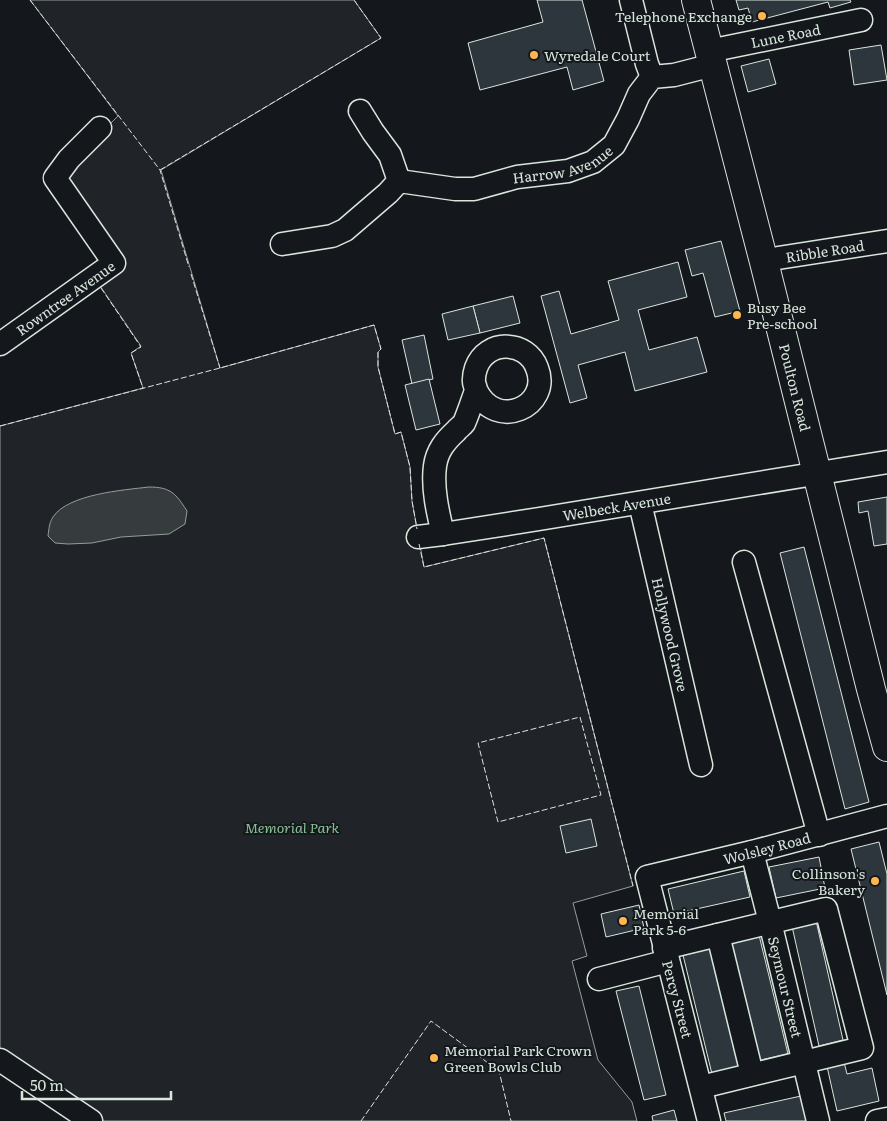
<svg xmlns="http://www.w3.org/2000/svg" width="887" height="1121" font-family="Literata,serif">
  <rect width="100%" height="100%" fill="#14181c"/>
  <path fill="#202428" stroke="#939e99" d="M30 0H354L381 38 161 170 220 368 374 325 381 349 378 352V367L395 434 401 432 410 467 412 501 424 567 544 538 633 886 573 903 587 956 572 961 598 1060 632 1102 637 1121H91L0 1060V426L143 388 131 353 141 346 94 277 113 263 55 178 118 116Z"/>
  <path fill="#363b3e" stroke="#939e99" d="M149 487C171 487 176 494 187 511L185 524 169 534 121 537 92 543 68 544 55 543 48 536C49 529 49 523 53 517 68 494 124 490 149 487Z"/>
  <g fill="#2c363c" stroke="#d8e6dc">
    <path d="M537 0H582L604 81 573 90 567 67 480 90 468 43 543 22Z"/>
    <path d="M736 0H850L851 2 830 8 828 2 752 22 748 8 739 10Z"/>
    <path d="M881 45 887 80 854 85 849 50Z"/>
    <path d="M769 59 776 84 748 92 741 66Z"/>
    <path d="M721 241 740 311 715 317 703 273 692 276 685 250Z"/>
    <path d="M678 262 687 297 638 310 649 350 697 337 707 372 635 391 625 352 578 365 587 398 570 403 541 296 559 291 571 334 619 320 608 281Z"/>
    <path d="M513 296 520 323 480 333 473 306Z"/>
    <path d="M473 306 480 333 448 340 442 314Z"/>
    <path d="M424 335 433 379 412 384 402 340Z"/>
    <path d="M429 379 440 424 416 430 405 385Z"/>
    <path d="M887 497V544L874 546 868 511 859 513 858 502Z"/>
    <path d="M804 547 869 802 845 809 780 553Z"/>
    <path d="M591 819 597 846 566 853 560 826Z"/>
    <path d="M879 842 887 874V995L851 849Z"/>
    <path d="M819 857 825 888 776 898 769 867Z"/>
    <path d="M744 871 750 897 674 914 668 889Z"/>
    <path d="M639 905 644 928 606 937 601 914Z"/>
    <path d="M815 916 843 1040 819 1046 791 922Z"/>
    <path d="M758 931 788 1054 757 1061 727 939Z"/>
    <path d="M712 943 742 1067 712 1074 682 951Z"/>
    <path d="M639 986 666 1095 644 1100 616 991Z"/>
    <path d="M843 1058 847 1074 872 1068 879 1101 837 1111 826 1062Z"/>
    <path d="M801 1096 806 1121H726L724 1113Z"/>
    <path d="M674 1110 677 1121H653L652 1116Z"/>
  </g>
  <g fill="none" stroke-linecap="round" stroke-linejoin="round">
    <g stroke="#d8e6dc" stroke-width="25">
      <g id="minor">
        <path d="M631 0 647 64 652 77"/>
        <path id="s1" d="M709 51 861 20"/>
        <path d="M360 111 373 132 390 155 399 181"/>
        <path id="s2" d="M282 244 332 236 345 230 388 193 399 181 455 189H474L517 177 568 171 593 162 614 145 628 119 639 94 652 77 674 75 713 65"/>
        <path id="s3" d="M764 262 778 258 887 241"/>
        <path id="s4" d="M0 344 114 263 55 178 69 159 100 128"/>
        <path id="s5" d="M640 503 701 765"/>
        <path d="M443 534C438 513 432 488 435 466 437 451 445 441 456 431 458 428 462 426 464 423 466 419 475 394 476 390 476 387 473 383 474 379 474 376 475 371 476 368 486 339 527 340 537 368 552 406 496 432 476 390"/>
        <path id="s6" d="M418 537 443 534 539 519 887 462"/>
        <path d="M744 562 819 835"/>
        <path id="s7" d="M752 852 770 922 818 1121"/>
        <path d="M718 935 752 1074"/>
        <path d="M664 948 826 909 862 1048 701 1087"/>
        <path d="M599 979 668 961"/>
        <path d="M0 1060 91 1121"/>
        <path id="s8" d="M709 1121 647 877 752 852 887 816"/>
        <path d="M877 1121 887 1119"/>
      </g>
    </g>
    <g stroke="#d8e6dc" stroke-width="30">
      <g id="major">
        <path id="s9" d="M696 0 764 262 871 689 887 747"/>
      </g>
    </g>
    <use href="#minor" stroke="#14181c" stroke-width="22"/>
    <use href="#major" stroke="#14181c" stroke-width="28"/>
    <g stroke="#d8e6dc" stroke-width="1" stroke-dasharray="6 2.5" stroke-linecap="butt">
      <path d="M30 0 160 170 189 267"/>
      <path d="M160 170 381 38 354 0"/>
      <path d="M191 274 220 368"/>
      <path d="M101 288 141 347 131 353 143 388"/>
      <path d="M0 426 220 368 374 325 381 349 378 352V367L395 434 401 432 410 467 412 501 417 529"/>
      <path d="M419 544 424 567 544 538 633 886"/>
      <path d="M580 717 601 795 498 822 478 743Z"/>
      <path d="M361 1121 431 1021 499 1071 511 1121"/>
    </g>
  </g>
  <g fill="#ffb74d" stroke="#14181c" stroke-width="2">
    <circle cx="762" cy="16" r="5"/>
    <circle cx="534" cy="55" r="5"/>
    <circle cx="737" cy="315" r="5"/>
    <circle cx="875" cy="881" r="5"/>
    <circle cx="623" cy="921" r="5"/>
    <circle cx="434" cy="1058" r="5"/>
  </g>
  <g text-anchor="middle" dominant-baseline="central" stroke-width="4" stroke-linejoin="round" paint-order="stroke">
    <g font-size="14" fill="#d8e6dc" stroke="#14181c" text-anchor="start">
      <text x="752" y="16" text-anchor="end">Telephone Exchange</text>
      <text x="544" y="55">Wyredale Court</text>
      <text x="747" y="307">Busy Bee<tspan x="747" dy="16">Pre-school</tspan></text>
      <text x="865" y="873" text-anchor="end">Collinson's<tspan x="865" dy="16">Bakery</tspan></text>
      <text x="633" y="913">Memorial<tspan x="633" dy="16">Park 5-6</tspan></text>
      <text x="444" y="1050">Memorial Park Crown<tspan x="444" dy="16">Green Bowls Club</tspan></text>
    </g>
    <g font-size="14" fill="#d8e6dc" stroke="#14181c">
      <text stroke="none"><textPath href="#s1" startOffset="78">Lune Road</textPath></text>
      <text stroke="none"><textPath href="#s2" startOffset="306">Harrow Avenue</textPath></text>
      <text stroke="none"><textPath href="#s3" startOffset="62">Ribble Road</textPath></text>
      <text stroke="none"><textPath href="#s4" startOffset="80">Rowntree Avenue</textPath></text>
      <text stroke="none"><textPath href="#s9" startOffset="400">Poulton Road</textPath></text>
      <text stroke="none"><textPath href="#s6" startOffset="201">Welbeck Avenue</textPath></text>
      <text stroke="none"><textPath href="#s5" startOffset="135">Hollywood Grove</textPath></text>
      <text stroke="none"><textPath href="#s8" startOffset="375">Wolsley Road</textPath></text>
      <text stroke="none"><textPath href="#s7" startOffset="139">Seymour Street</textPath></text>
      <text transform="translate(678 999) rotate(75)">Percy Street</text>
    </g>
    <g font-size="14" font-style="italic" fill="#8ac095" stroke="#14181c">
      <text x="292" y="827">Memorial Park</text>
    </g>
  </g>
  <path d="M22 1091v8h149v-8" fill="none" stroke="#d8e6dc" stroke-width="2.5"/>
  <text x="30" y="1091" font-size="15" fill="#d8e6dc" stroke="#14181c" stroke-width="4" paint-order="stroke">50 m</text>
</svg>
